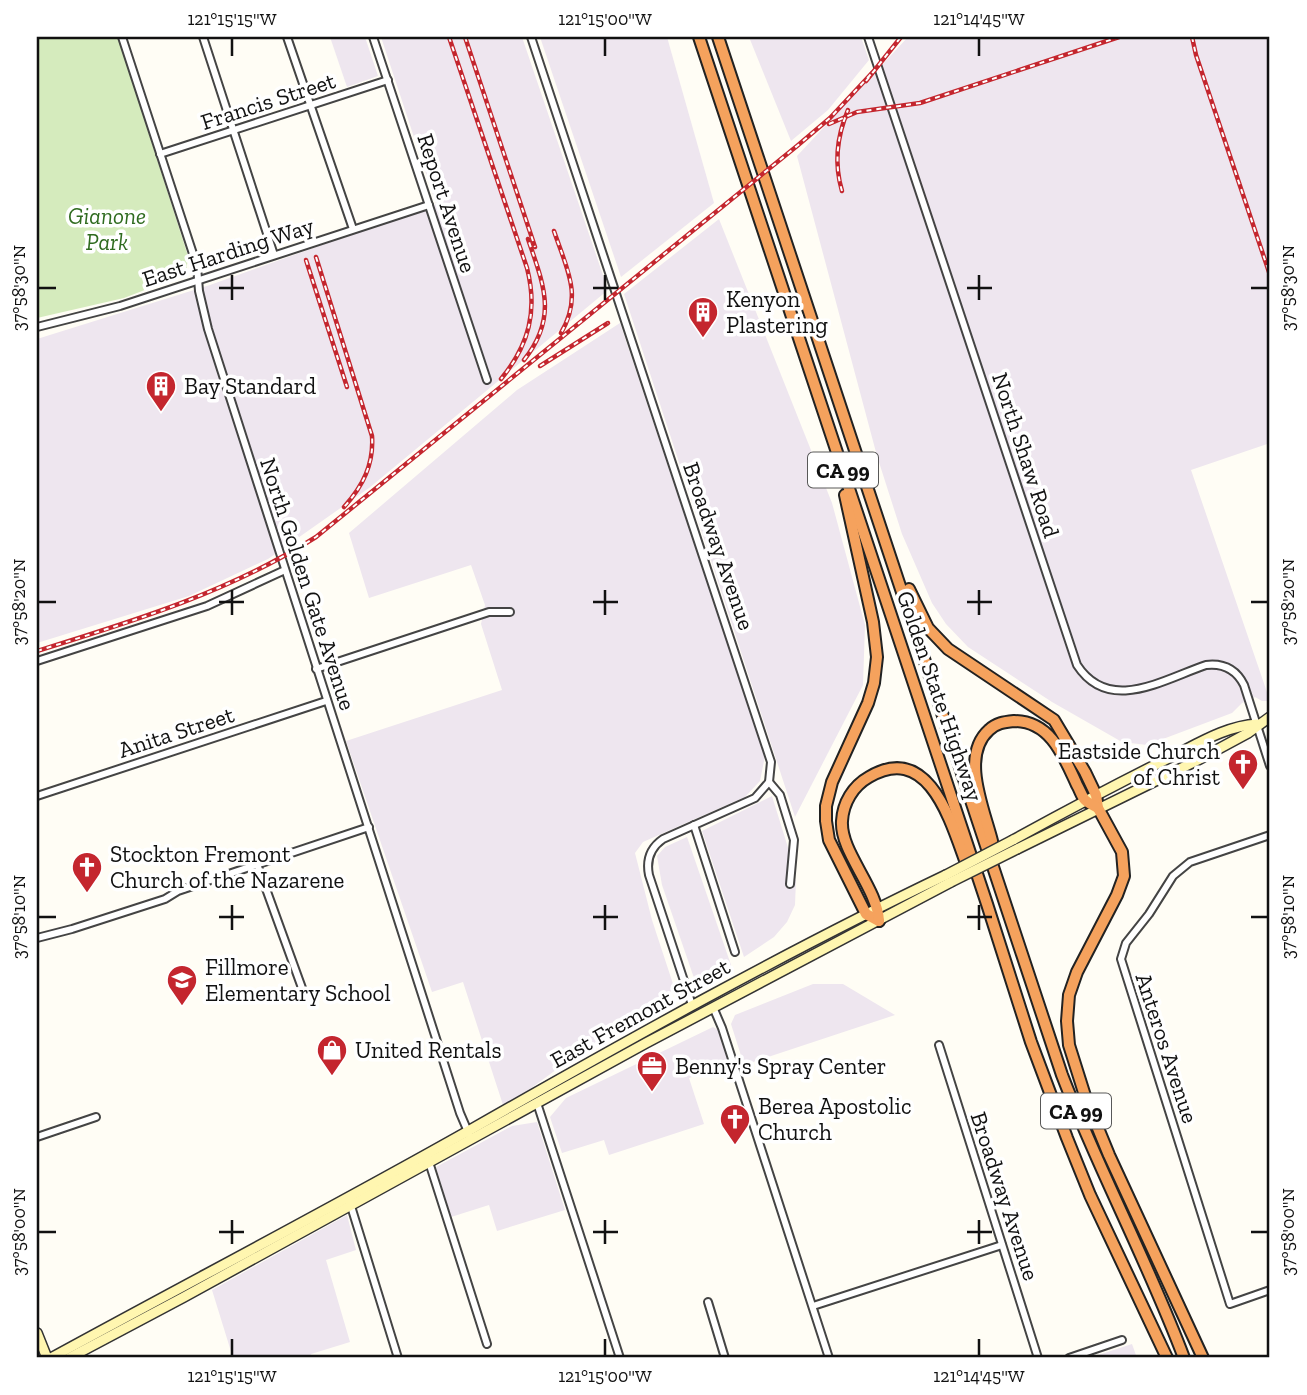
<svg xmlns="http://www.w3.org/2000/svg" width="1307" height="1395" font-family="'Zilla Slab',serif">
  <rect width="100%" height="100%" fill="#fffdf5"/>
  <g fill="#eee6ef">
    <path d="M330 37H365L378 76 347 87Z"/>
    <path d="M381 37H522L608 290 369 488 268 559 189 596 37 643V339L210 285 436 204Z"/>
    <path d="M540 37H667L714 203 621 277Z"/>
    <path d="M749 37H861L869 60 828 110 791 141Z"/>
    <path d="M908 37H1270V443L1191 470 1270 701H1262L1255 697 1242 703 1232 713 1147 745 1122 742 1052 702 968 647 946 624 932 603 902 534 877 456 797 156Z"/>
    <path d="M719 219 832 503 865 625 863 685 795 817 624 294Z"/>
    <path d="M620 323 765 756 760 781 745 797 643 842 635 853 652 920 674 987 663 1002 564 1064 504 1108 463 982 432 992 346 741 502 690 481 624 485 605 471 565 369 598 349 533 517 390Z"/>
    <path d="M772 796 790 854 787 879 796 880 795 905 787 922 774 937 744 957 702 831Z"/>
    <path d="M687 837 731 965 704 982 694 978 662 885 657 856 665 847Z"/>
    <path d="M813 984H843L895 1015 744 1065 731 1024 735 1015Z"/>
    <path d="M713 1027 718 1030 730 1064 689 1078 704 1124 609 1155 604 1140 562 1153 550 1117 566 1098Z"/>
    <path d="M537 1122 565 1210 497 1231 489 1205 451 1217 436 1167 512 1126Z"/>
    <path d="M347 1215 356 1250 326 1260 350 1342 311 1354 312 1358H233L212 1290Z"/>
    <path d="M1132 1344 1137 1358H1089Z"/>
  </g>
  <path fill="#d5ebbd" d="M118 37 188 256 186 274 124 298 37 318V38Z"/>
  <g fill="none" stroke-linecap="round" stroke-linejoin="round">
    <g stroke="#444" stroke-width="10">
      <g id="street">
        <path d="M122 37 197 266 199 291 208 329 460 1113 469 1134"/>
        <path d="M203 37 274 255"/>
        <path d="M287 37 353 229"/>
        <path d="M373 37 487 380"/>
        <path d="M531 37 771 762 769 782 755 798 663 839C650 848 646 860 649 875L692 1005"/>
        <path d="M868 37 1077 665C1109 714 1162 680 1206 665 1223 663 1236 669 1244 685L1270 766"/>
        <path d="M160 154 388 80"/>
        <path d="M37 327 120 306 429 205"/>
        <path d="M37 661 207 606 285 570"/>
        <path d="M316 669 489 612H510"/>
        <path d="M769 782 780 795 794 840 790 884"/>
        <path d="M37 796 326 701"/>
        <path d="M694 825 735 952"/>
        <path d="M1270 835 1190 862 1173 876 1149 914 1126 943 1121 959 1230 1304 1270 1290"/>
        <path d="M257 864 302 988"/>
        <path d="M37 938 72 929 165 899 178 891 369 827"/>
        <path d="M713 1007 722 1028 829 1358"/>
        <path d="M939 1045 1038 1358"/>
        <path d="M537 1103 620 1358"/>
        <path d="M37 1137 96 1117"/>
        <path d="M428 1159 487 1344"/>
        <path d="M350 1203 398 1358"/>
        <path d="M708 1302 725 1358"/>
        <path d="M813 1306 1002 1245"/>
        <path d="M1069 1358 1122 1340"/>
      </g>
    </g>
    <g stroke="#333" stroke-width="12">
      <g id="secondary">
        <path d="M1013 840C1064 812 1115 785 1167 759 1196 745 1225 726 1257 724"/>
        <path d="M1017 849 1198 760 1248 733 1270 717"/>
        <path d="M37 1333 47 1358"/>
        <path d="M51 1358C190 1282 332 1208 470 1130 626 1041 783 953 946 875"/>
        <path d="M69 1358 184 1297 646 1043 951 882"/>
      </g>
    </g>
    <g stroke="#222" stroke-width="14">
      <g id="highway">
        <path d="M699 37 987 904 1031 1042 1067 1138 1090 1195 1167 1358"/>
        <path d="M718 37 1062 1075C1099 1171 1148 1262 1184 1358"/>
        <path d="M845 495 873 622 877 657 874 683 868 703 832 782 826 806V821L829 840 866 914 879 921"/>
        <path d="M909 589 928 628 948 649 1054 720 1085 772 1096 795 1098 808 1122 852 1124 876 1117 895 1077 972 1069 995 1067 1021 1069 1045 1086 1099 1109 1155 1203 1358"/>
        <path d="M991 849 992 841C984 809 960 756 989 730 996 723 1004 722 1014 721 1051 721 1064 757 1077 785 1080 790 1082 797 1085 800 1088 803 1094 806 1098 808"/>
        <path d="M879 921C877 887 840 852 842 821 843 803 853 786 869 777 932 740 953 830 969 871"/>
      </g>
    </g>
    <use href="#street" stroke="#fff" stroke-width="6"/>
    <use href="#secondary" stroke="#fff6b0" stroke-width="9"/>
    <use href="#highway" stroke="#f5a25d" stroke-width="10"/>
    <g stroke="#c4262e" stroke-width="4.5">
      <g id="rail">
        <path d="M449 37 527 268C538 311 529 345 501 379"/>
        <path d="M465 37 535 247"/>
        <path d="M1192 37 1196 55 1270 275"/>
        <path d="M866 81 901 37"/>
        <path d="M829 124 857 112 920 103 1119 37"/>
        <path d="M842 191C834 164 837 136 848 110"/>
        <path d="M554 231C567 270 583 295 561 333"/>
        <path d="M316 257 372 436C374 464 363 486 344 507"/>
        <path d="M306 260 347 387"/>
        <path d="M524 360C558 317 544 286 528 239"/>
        <path d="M540 366 608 323"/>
        <path d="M37 651C134 621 229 592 316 537L797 146 830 118 872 73"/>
      </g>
    </g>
    <use href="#rail" stroke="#fff" stroke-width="2" stroke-dasharray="5" stroke-linecap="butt"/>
    <g stroke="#333" stroke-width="12" stroke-linecap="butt">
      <g id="secondary-bridge">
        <path d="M946 875 1013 840"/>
        <path d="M951 882 1017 849"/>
      </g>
    </g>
    <use href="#secondary-bridge" stroke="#fff6b0" stroke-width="9"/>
  </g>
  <path fill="none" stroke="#111" stroke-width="2.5" d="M232 38V56M605 38V56M979 38V56M232 275V300M605 275V300M979 275V300M38 288H56M219 288H244M593 288H618M967 288H992M1251 288H1268M232 590V615M605 590V615M979 590V615M38 602H56M219 602H244M593 602H618M967 602H992M1251 602H1268M232 905V930M605 905V930M979 905V930M38 917H56M219 917H244M593 917H618M967 917H992M1251 917H1268M232 1220V1244M605 1220V1244M979 1220V1244M38 1232H56M219 1232H244M593 1232H618M967 1232H992M1251 1232H1268M232 1339V1356M605 1339V1356M979 1339V1356"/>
  <defs>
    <g id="building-pin" transform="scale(1.575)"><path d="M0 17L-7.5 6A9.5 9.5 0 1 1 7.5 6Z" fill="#c4262e" stroke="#fff"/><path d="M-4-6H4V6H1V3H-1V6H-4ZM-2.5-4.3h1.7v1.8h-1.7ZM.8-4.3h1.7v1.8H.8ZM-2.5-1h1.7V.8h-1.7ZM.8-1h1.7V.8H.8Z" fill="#fff"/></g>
    <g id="church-pin" transform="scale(1.575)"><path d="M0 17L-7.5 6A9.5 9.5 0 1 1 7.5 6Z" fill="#c4262e" stroke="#fff"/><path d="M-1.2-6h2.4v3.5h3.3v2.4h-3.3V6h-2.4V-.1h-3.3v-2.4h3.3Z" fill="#fff"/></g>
    <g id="school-pin" transform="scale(1.575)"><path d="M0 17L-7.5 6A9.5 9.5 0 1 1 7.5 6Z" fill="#c4262e" stroke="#fff"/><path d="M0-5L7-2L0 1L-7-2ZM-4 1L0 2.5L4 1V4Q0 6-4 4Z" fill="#fff"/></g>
    <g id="shop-pin" transform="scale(1.575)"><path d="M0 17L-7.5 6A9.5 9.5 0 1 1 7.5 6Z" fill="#c4262e" stroke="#fff"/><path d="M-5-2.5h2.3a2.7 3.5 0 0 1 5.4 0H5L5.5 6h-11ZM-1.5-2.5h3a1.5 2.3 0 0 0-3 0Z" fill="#fff"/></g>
    <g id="office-pin" transform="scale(1.575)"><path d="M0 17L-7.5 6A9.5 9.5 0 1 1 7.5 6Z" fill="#c4262e" stroke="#fff"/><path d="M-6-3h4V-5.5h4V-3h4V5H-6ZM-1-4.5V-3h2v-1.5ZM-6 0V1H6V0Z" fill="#fff"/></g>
  </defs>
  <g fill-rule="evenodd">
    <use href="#building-pin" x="703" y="312"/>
    <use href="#building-pin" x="161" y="386"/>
    <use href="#church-pin" x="1243" y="764"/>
    <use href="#church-pin" x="87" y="867"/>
    <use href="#school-pin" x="182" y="980"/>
    <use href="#shop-pin" x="332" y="1050"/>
    <use href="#office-pin" x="652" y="1066"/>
    <use href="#church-pin" x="735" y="1119"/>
  </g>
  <g text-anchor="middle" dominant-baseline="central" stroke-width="7" stroke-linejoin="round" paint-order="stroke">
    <g fill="#fff" stroke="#585858" stroke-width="2">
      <rect x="808" y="452.5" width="70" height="35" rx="5"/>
      <rect x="1041" y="1093.5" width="70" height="35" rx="5"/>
    </g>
    <g font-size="21" font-weight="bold" fill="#111">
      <text x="843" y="470">CA 99</text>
      <text x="1076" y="1111">CA 99</text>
    </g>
    <g font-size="23" fill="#111" stroke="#fff">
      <text transform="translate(268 101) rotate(-18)">Francis Street</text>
      <text transform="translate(447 203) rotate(72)">Report Avenue</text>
      <text transform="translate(228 252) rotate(-18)">East Harding Way</text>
      <text transform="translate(1026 455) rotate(72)">North Shaw Road</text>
      <text transform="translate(719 546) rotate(71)">Broadway Avenue</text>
      <text transform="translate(308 584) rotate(72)">North Golden Gate Avenue</text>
      <text transform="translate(940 696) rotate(71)">Golden State Highway</text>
      <text transform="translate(176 732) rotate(-18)">Anita Street</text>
      <text transform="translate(640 1013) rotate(-29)">East Fremont Street</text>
      <text transform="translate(1167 1048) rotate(72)">Anteros Avenue</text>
      <text transform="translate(1005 1196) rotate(72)">Broadway Avenue</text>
    </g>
    <g font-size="23" font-style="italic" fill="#2f6b1f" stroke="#fff">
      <text x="107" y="216">Gianone<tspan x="107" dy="26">Park</tspan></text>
    </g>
    <g font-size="23" fill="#111" stroke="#fff" text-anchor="start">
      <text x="726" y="299">Kenyon<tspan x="726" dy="26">Plastering</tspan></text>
      <text x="184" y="386">Bay Standard</text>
      <text x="1220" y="751" text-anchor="end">Eastside Church<tspan x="1220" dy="26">of Christ</tspan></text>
      <text x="110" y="854">Stockton Fremont<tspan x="110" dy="26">Church of the Nazarene</tspan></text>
      <text x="205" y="967">Fillmore<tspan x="205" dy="26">Elementary School</tspan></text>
      <text x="355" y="1050">United Rentals</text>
      <text x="675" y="1066">Benny's Spray Center</text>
      <text x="758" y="1106">Berea Apostolic<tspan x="758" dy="26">Church</tspan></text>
    </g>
  </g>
  <rect width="1307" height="1395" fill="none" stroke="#ffffff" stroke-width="77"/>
  <rect x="38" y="38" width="1230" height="1318" fill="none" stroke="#111" stroke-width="2.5"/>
  <g font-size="18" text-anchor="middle" fill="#111">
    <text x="232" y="25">121°15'15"W</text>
    <text x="605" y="25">121°15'00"W</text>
    <text x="979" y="25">121°14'45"W</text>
    <text transform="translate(19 288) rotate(-90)" y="6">37°58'30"N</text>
    <text transform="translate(1288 288) rotate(-90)" y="6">37°58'30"N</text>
    <text transform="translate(19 602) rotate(-90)" y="6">37°58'20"N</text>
    <text transform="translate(1288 602) rotate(-90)" y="6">37°58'20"N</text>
    <text transform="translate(19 917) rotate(-90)" y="6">37°58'10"N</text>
    <text transform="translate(1288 917) rotate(-90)" y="6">37°58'10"N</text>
    <text transform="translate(19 1232) rotate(-90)" y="6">37°58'00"N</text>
    <text transform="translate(1288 1232) rotate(-90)" y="6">37°58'00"N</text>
    <text x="232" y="1382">121°15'15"W</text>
    <text x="605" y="1382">121°15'00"W</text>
    <text x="979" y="1382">121°14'45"W</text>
  </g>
</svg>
